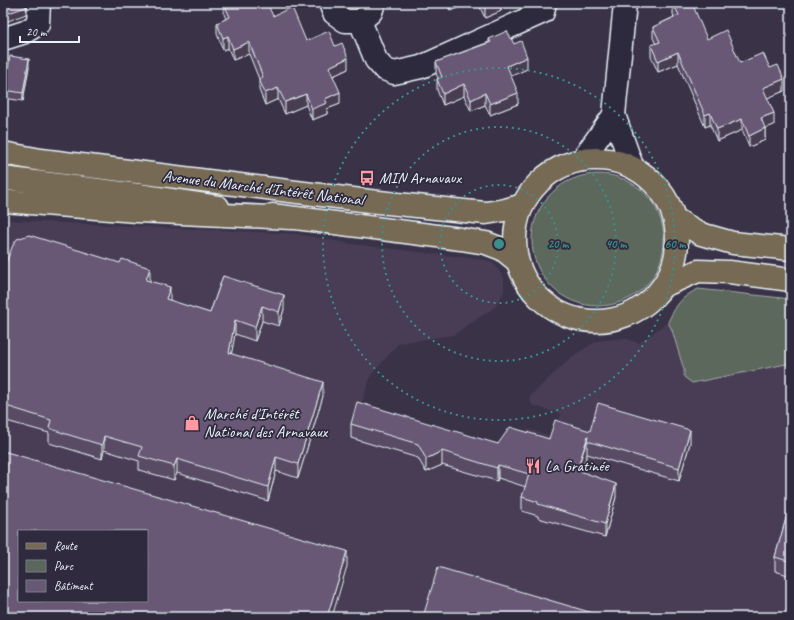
<svg xmlns="http://www.w3.org/2000/svg" width="794" height="620" font-family="Caveat,sans-serif">
  <rect width="100%" height="100%" fill="#3a3348"/>
  <filter id="ink" filterUnits="userSpaceOnUse"><feTurbulence type="fractalNoise" baseFrequency=".025" numOctaves="2"/><feDisplacementMap in="SourceGraphic" scale="8" xChannelSelector="R" yChannelSelector="G"/><feConvolveMatrix kernelMatrix="1 2 1 2 8 2 1 2 1" color-interpolation-filters="sRGB"/></filter>
  <g filter="url(#ink)">
    <path fill="#483e55" fill-rule="evenodd" d="M3 220 297 234 351 244 486 260 494 264 504 278V292L495 307 453 335 399 343 371 375 357 416 501 458 516 430H530L554 437 561 414 532 405 529 397 573 356 597 341 624 338 639 343 668 322 673 311 681 300 688 294 698 289 791 299V617H3ZM19 531H147V601H19Z"/>
    <g fill="#5b675c" stroke="#a2acaa">
      <circle cx="598" cy="240" r="66"/>
      <path d="M698 289 791 299V363L692 383 684 377V370L672 330 668 322C676 305 681 297 698 289Z"/>
    </g>
    <g fill="none" stroke-linecap="round" stroke-linejoin="round">
      <g stroke="#e8f1f8" stroke-width="25">
        <g id="minor">
          <path d="M330 3 334 13 345 21H360L371 12 374 3"/>
          <path d="M625 3 614 115 632 166"/>
          <path d="M360 21 376 60 384 69 394 73 421 67 543 12 545 3"/>
          <path d="M3 39 25 32 38 24 39 3"/>
          <path d="M582 160 614 115"/>
        </g>
      </g>
      <g stroke="#e8f1f8" stroke-width="25">
        <g id="major">
          <path d="M3 153 41 160 369 201 464 211 486 213 505 210 523 205"/>
          <circle cx="596" cy="240" r="81"/>
          <path d="M3 178 138 195 218 207"/>
          <path d="M272 215 461 239 486 243 502 249 517 261"/>
          <path d="M675 219 701 234 733 243 791 249"/>
          <path d="M663 286 698 271 729 272 791 280"/>
        </g>
      </g>
      <g stroke="#e8f1f8" stroke-width="25">
        <path id="highway" d="M3 201 137 211 291 218"/>
      </g>
      <use href="#minor" stroke="#2f2a3d" stroke-width="22"/>
      <use href="#major" stroke="#766a54" stroke-width="22"/>
      <use href="#highway" stroke="#766a54" stroke-width="22"/>
    </g>
    <g fill="#594c64" stroke="#e8f1f8">
      <path d="M224 3 273 16 306 41 335 46 348 69 333 76 340 104 327 109V114L312 120 306 105 285 114 278 99 265 105 259 90V79L249 54 233 60 228 48 223 50 217 34V23L226 19 224 14Z"/>
      <path d="M447 3H470L450 11Z"/>
      <path d="M478 3H501V11L485 18Z"/>
      <path d="M673 3 707 39 740 63 770 68 784 91 767 98 774 125 765 128V140L749 147 742 130 717 141 710 125 705 127 678 64 658 72 651 57V45L656 44 653 38V27L674 17 673 14Z"/>
      <path d="M489 39 514 44 527 69 511 76 518 104 490 115 485 105 471 111 464 96 443 105 437 90V79L438 78 436 74V62L489 42Z"/>
      <path d="M29 67 23 101 4 98V90Z"/>
      <path d="M3 264 150 281 170 301 210 313 223 276 284 309 279 326 262 321 255 341 235 334 231 354 323 396 298 478 276 471 268 501 177 473 174 480 139 470V461L104 450 102 459 66 448 49 443V433L3 420Z"/>
      <path d="M351 424 498 444 549 439 590 431 690 443 679 481 587 454 581 472 616 497 605 537 538 518V516L522 511V497L526 487 498 478 497 481 442 465 426 472 418 458 351 438Z"/>
      <path d="M791 501V576L775 571V557Z"/>
    </g>
    <g fill="#483e51" stroke="#e8f1f8">
      <path d="M27 3 26 14 3 23V15Z"/>
      <path d="M450 3H470L450 11Z"/>
      <path d="M492 3H501V11L485 18V6Z"/>
      <path d="M228 36V48L223 50V38Z"/>
      <path d="M249 42V54L233 60V49Z"/>
      <path d="M678 52V64L658 72V61Z"/>
      <path d="M527 57V69L507 78V66Z"/>
      <path d="M348 58V69L329 78V67Z"/>
      <path d="M29 59V67L23 101V93Z"/>
      <path d="M784 79V91L763 100V88Z"/>
      <path d="M464 84V96L443 105V94Z"/>
      <path d="M278 88V99L265 105V93Z"/>
      <path d="M340 92V104L327 109V114L312 120V109L325 99Z"/>
      <path d="M485 93V105L471 111V100Z"/>
      <path d="M518 93V104L490 115V104Z"/>
      <path d="M306 94V105L285 114V102Z"/>
      <path d="M710 113V125L705 127V115Z"/>
      <path d="M774 113V125L761 130V118Z"/>
      <path d="M742 119V130L717 141V129Z"/>
      <path d="M765 128V140L749 147V136Z"/>
      <path d="M150 268V282L146 280Z"/>
      <path d="M170 287V302L166 299Z"/>
      <path d="M284 295V309L279 326V312Z"/>
      <path d="M262 306V321L255 341V327Z"/>
      <path d="M235 320V334L229 368V353Z"/>
      <path d="M323 382V396L298 478V464Z"/>
      <path d="M690 430V443L679 481V468Z"/>
      <path d="M104 436V450L102 459V445Z"/>
      <path d="M587 441V454L577 484V470Z"/>
      <path d="M442 451V465L426 472V459Z"/>
      <path d="M276 457V471L268 501V487Z"/>
      <path d="M177 459V473L174 480V466Z"/>
      <path d="M498 465V478L497 481V468Z"/>
      <path d="M616 484V497L605 537V524Z"/>
      <path d="M347 551V566L332 617H327Z"/>
    </g>
    <g fill="#675874" stroke="#e8f1f8" fill-rule="evenodd">
      <path d="M3 3H26V7L3 15Z"/>
      <path d="M224 3H267L273 16 292 7 306 41 329 31 335 46 342 43 348 58 329 67 340 92 325 99 327 103 312 109 306 94 285 102 278 88 265 93 259 79 263 77 249 42 233 49 228 36 223 38 217 23 230 17Z"/>
      <path d="M483 3H492L485 6Z"/>
      <path d="M673 3H692L707 39 726 30 740 63 763 53 770 68 778 65 784 79 763 88 774 113 761 118 765 128 749 136 742 119 717 129 710 113 705 115 678 52 658 61 651 45 660 42 653 27 679 15Z"/>
      <path d="M507 31 514 44 521 41 527 57 507 66 518 93 490 104 485 93 471 100 464 84 443 94 437 79 442 77 436 62 491 42 489 39Z"/>
      <path d="M10 56 29 59 23 93 4 90Z"/>
      <path d="M29 235 120 263 122 259 150 268 146 280 170 287 166 299 210 313 223 276 284 295 279 312 262 306 255 327 235 320 229 353 323 382 298 464 276 457 268 487 177 459 174 466 139 456 142 447 104 436 102 445 66 434 49 428 51 420 3 405V264L5 265 13 245 17 239Z"/>
      <path d="M357 402 498 444 510 427 549 439 555 420 590 431 598 403 690 430 679 468 587 441 588 436 577 470 616 484 605 524 538 504V502L522 497 529 474 498 465 497 468 442 451 426 459 418 444 351 424Z"/>
      <path d="M3 451 347 551 327 617H3ZM19 531H147V601H19Z"/>
      <path d="M791 501V562L775 557Z"/>
      <path d="M438 567 606 617H423Z"/>
    </g>
  </g>
  <g fill="none" stroke="#3a8f8a" stroke-width="2" stroke-dasharray="2 4">
    <circle cx="499" cy="244" r="59"/>
    <circle cx="499" cy="244" r="117"/>
    <circle cx="499" cy="244" r="176"/>
  </g>
  <defs>
    <g id="bus-bare" transform="scale(1.2)"><path d="M-5-6H5V4H4V6H2V4H-2V6H-4V4H-5ZM-3.5-4V0h7V-4ZM-3.5 1.2v1.5H-2V1.2ZM2 1.2v1.5H3.5V1.2Z" fill="#ff9aa2" stroke="#2f2a3d" stroke-width="2.5" paint-order="stroke"/></g>
    <g id="shop-bare" transform="scale(1.2)"><path d="M-5-2.5h2.3a2.7 3.5 0 0 1 5.4 0H5L5.5 6h-11ZM-1.5-2.5h3a1.5 2.3 0 0 0-3 0Z" fill="#ff9aa2" stroke="#2f2a3d" stroke-width="2.5" paint-order="stroke"/></g>
    <g id="restaurant-bare" transform="scale(1.2)"><path d="M-5-6h1v4h1v-4h1v4h1v-4h1v5L-1.5 .5V6h-2V.5L-5-1ZM5-6V6H3V1.5H1.5Q1.5-4 5-6Z" fill="#ff9aa2" stroke="#2f2a3d" stroke-width="2.5" paint-order="stroke"/></g>
  </defs>
  <g fill-rule="evenodd">
    <use href="#bus-bare" x="367" y="178"/>
    <use href="#shop-bare" x="192" y="423"/>
    <use href="#restaurant-bare" x="533" y="466"/>
  </g>
  <g text-anchor="middle" dominant-baseline="central" stroke-width="3.5" stroke-linejoin="round" paint-order="stroke">
    <g font-size="16" fill="#e8f1f8" stroke="#2f2a3d" text-anchor="start">
      <text x="379" y="178">MIN Arnavaux</text>
      <text x="204" y="414">Marché d'Intérêt<tspan x="204" dy="18">National des Arnavaux</tspan></text>
      <text x="545" y="466">La Gratinée</text>
    </g>
    <g font-size="16" fill="#e8f1f8" stroke="#2f2a3d">
      <text transform="translate(263 188) rotate(7)">Avenue du Marché d'Intérêt National</text>
    </g>
  </g>
  <circle cx="499" cy="244" r="6" fill="#3a8f8a" stroke="#2f2a3d" stroke-width="2"/>
  <g font-size="12" text-anchor="middle" font-weight="bold" fill="#3a8f8a" stroke="#2f2a3d" stroke-width="3.5" stroke-linejoin="round" paint-order="stroke">
    <text x="558" y="248">20 m</text>
    <text x="616" y="248">40 m</text>
    <text x="675" y="248">60 m</text>
  </g>
  <rect width="794" height="620" fill="none" stroke="#2f2a3d" stroke-width="16"/>
  <rect x="8" y="8" width="778" height="604" fill="none" stroke="#e8f1f8" stroke-width="1.5" filter="url(#ink)"/>
  <rect x="18" y="530" width="130" height="72" fill="#2f2a3d" stroke="#797a88"/>
  <rect x="26" y="543" width="20" height="6" fill="#766a54" stroke="#797a88"/>
  <text x="54" y="550" font-size="12" fill="#e8f1f8">Route</text>
  <rect x="26" y="560" width="20" height="12" fill="#5b675c" stroke="#797a88"/>
  <text x="54" y="570" font-size="12" fill="#e8f1f8">Parc</text>
  <rect x="26" y="580" width="20" height="12" fill="#675874" stroke="#797a88"/>
  <text x="54" y="590" font-size="12" fill="#e8f1f8">Bâtiment</text>
  <path d="M20 36v6h59v-6" fill="none" stroke="#e8f1f8" stroke-width="2"/>
  <text x="26" y="36" font-size="12" fill="#e8f1f8" stroke="#2f2a3d" stroke-width="3" paint-order="stroke">20 m</text>
</svg>
